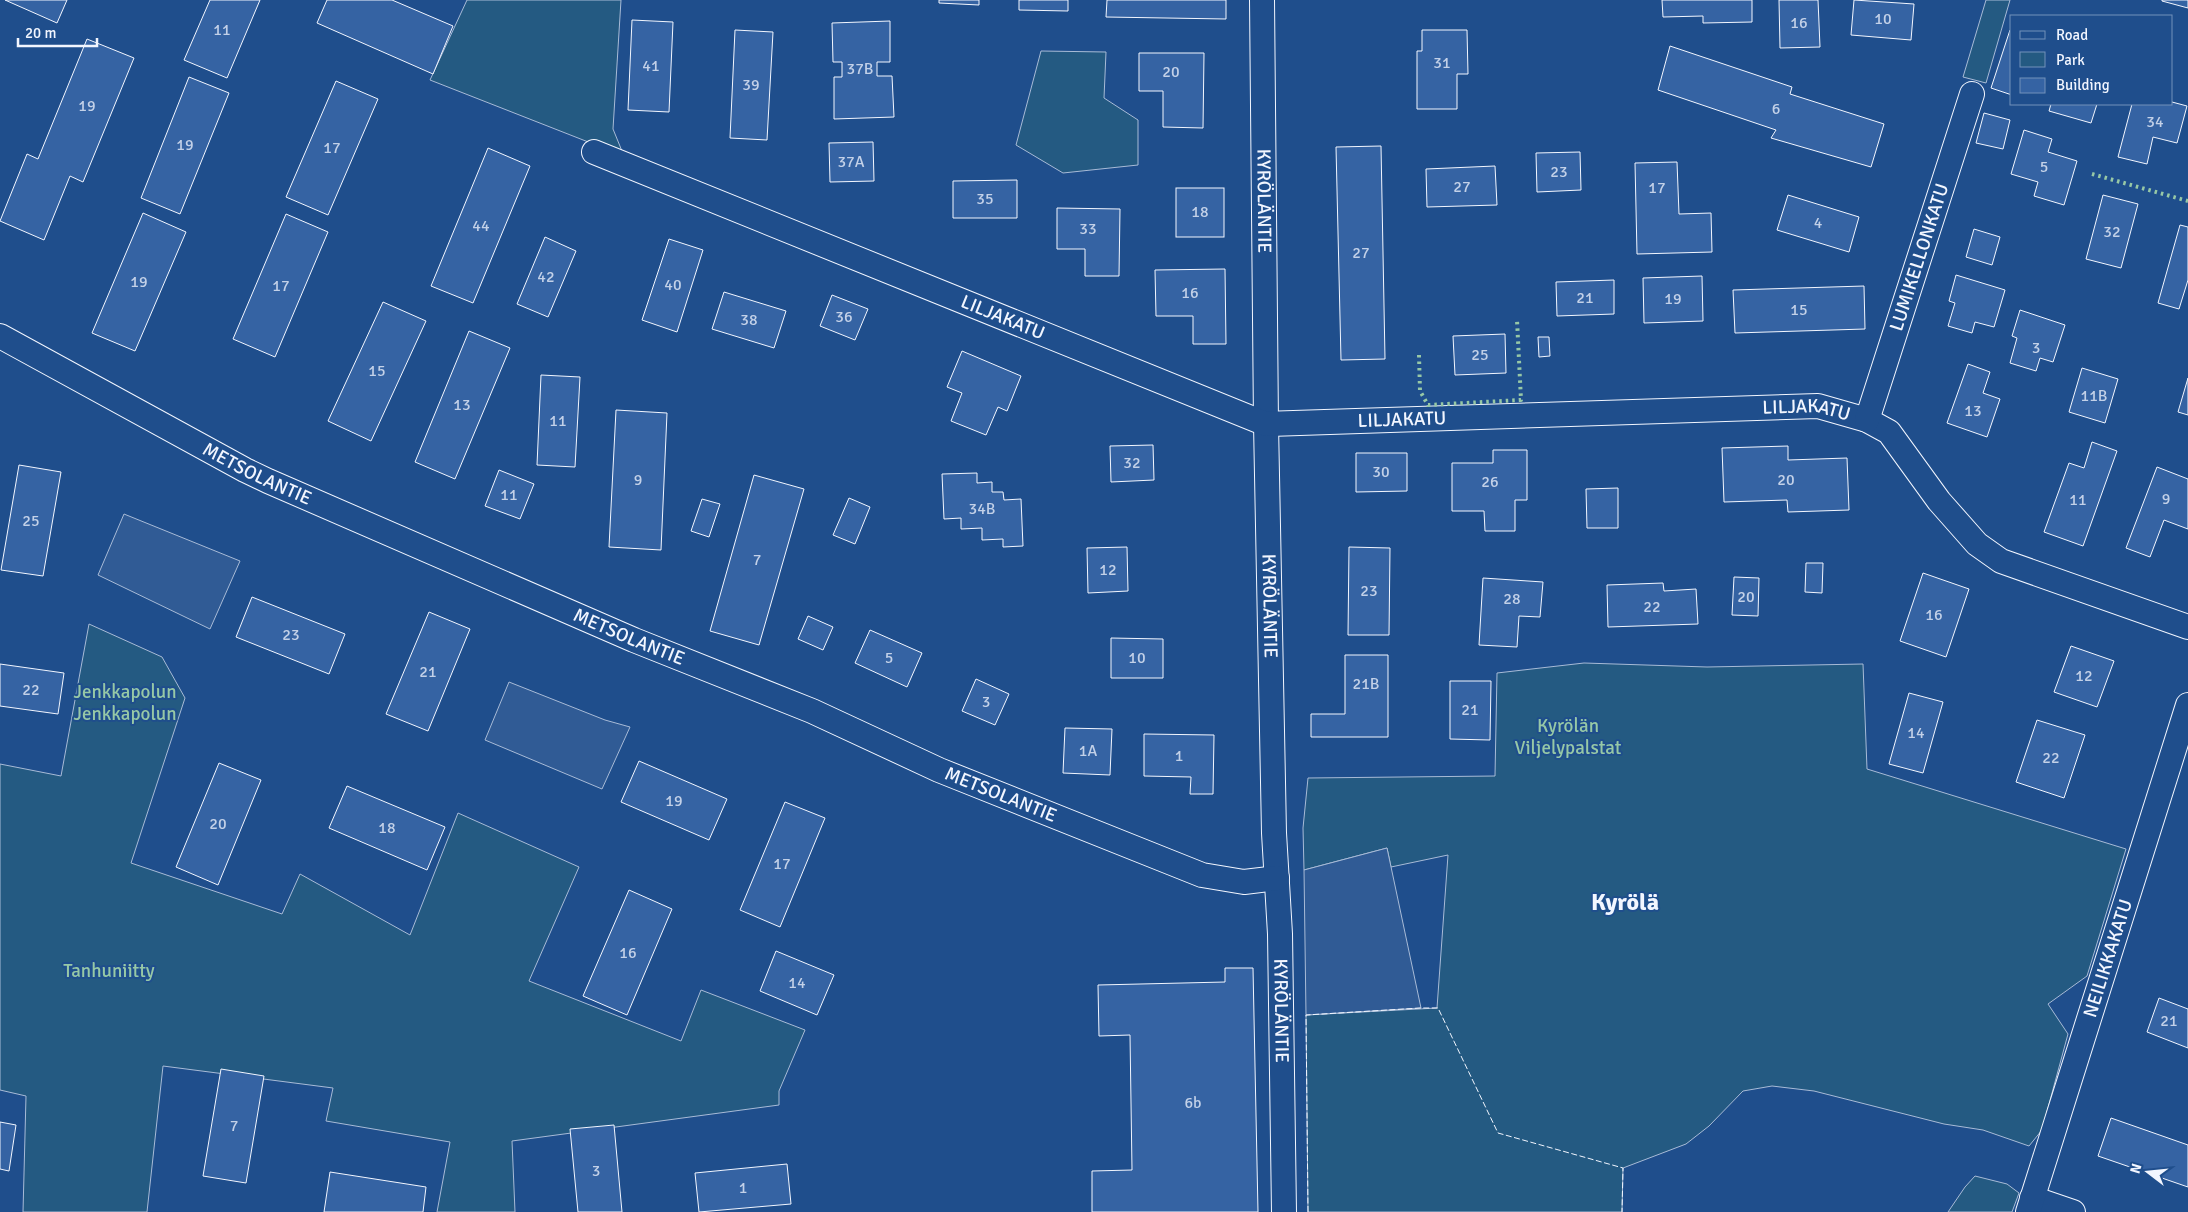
<svg xmlns="http://www.w3.org/2000/svg" width="2188" height="1212" font-family="Signika,sans-serif">
  <rect width="100%" height="100%" fill="#1f4e8c"/>
  <g fill="#245a82" stroke="#a8bbd7">
    <path d="M467 0H621L613 129 624 156 430 80Z"/>
    <path d="M1986 0H2010L1986 83 1963 77Z"/>
    <path d="M1041 51 1106 52 1104 98 1138 120V165L1063 173 1016 145Z"/>
    <path d="M89 624 162 657 185 698 131 863 282 914 300 874 410 935 458 813 579 867 529 981 681 1041 701 990 805 1030 779 1091V1105L512 1141 515 1212H437L450 1142 326 1121 333 1088 163 1066 147 1212H23L26 1096 0 1090V764L61 776Z"/>
    <path d="M1584 663 1707 667 1863 664 1867 769 2126 849 2087 976 2048 1004 2068 1034 2042 1130 2029 1146 1983 1130 1944 1124 1814 1091 1772 1086 1743 1091 1709 1126 1686 1144 1623 1168 1622 1212H1308L1306 1015 1437 1008 1448 855 1391 867 1387 848 1304 870 1303 828 1308 778 1495 776 1497 673Z"/>
    <path d="M1975 1176 2007 1184 2019 1193 2012 1212H1948L1965 1187Z"/>
  </g>
  <g fill="#305b95" stroke="#a8bbd7">
    <path d="M124 514 240 561 210 629 98 575Z"/>
    <path d="M509 682 605 720 630 727 602 789 485 740Z"/>
    <path d="M1387 848 1421 1008 1306 1015 1304 870Z"/>
  </g>
  <g fill="#3563a3" stroke="#f2f6ff">
    <path d="M5 0H67L57 23Z"/>
    <path d="M210 0H260L227 78 184 60Z"/>
    <path d="M327 0H392L453 26 433 74 317 23Z"/>
    <path d="M939 0H979V5L939 3Z"/>
    <path d="M1019 0H1068V11L1019 10Z"/>
    <path d="M1107 0H1226V19L1106 17Z"/>
    <path d="M1662 0H1752V22L1703 23V16L1663 17Z"/>
    <path d="M1779 0H1818L1820 47 1780 48Z"/>
    <path d="M1854 0 1914 4 1911 40 1851 35Z"/>
    <path d="M2162 0H2188V8L2162 1Z"/>
    <path d="M632 20 673 22 669 112 628 110Z"/>
    <path d="M890 21V62H877V76H892L894 117 834 119V77H842V62H833L832 23Z"/>
    <path d="M735 30 773 32 767 140 730 138Z"/>
    <path d="M1422 30H1467L1468 74H1457V109H1417V51H1422Z"/>
    <path d="M2010 30H2012V95L1991 88Z"/>
    <path d="M87 39 134 58 83 182 70 176 44 240 0 221 27 154 38 159Z"/>
    <path d="M1670 46 1792 87 1790 94 1884 124 1871 167 1771 138 1776 130 1658 90Z"/>
    <path d="M1139 53H1204L1203 128 1163 127V91H1139Z"/>
    <path d="M189 77 229 93 180 214 141 198Z"/>
    <path d="M336 81 378 99 328 215 286 197Z"/>
    <path d="M2172 102 2187 106 2177 143 2153 137 2147 164 2118 157 2132 104Z"/>
    <path d="M2051 104H2097L2091 123 2049 111Z"/>
    <path d="M1984 113 2010 120 2003 149 1976 143Z"/>
    <path d="M2024 130 2052 139 2048 152 2077 161 2064 205 2034 196 2038 182 2011 174Z"/>
    <path d="M873 142 874 181 830 182 829 143Z"/>
    <path d="M1381 146 1385 359 1341 360 1336 147Z"/>
    <path d="M488 148 530 166 473 303 431 286Z"/>
    <path d="M1580 152 1581 190 1537 192 1536 153Z"/>
    <path d="M1677 162 1679 214 1711 213 1712 252 1637 254 1635 163Z"/>
    <path d="M1495 166 1497 205 1427 207 1426 169Z"/>
    <path d="M1017 180V218H953V181Z"/>
    <rect x="1176" y="188" width="48" height="49"/>
    <path d="M1788 195 1859 217 1849 252 1777 230Z"/>
    <path d="M2103 195 2138 204 2121 268 2086 259Z"/>
    <path d="M1057 208 1120 209 1119 276H1085V249H1057Z"/>
    <path d="M143 213 186 232 135 351 92 333Z"/>
    <path d="M286 214 328 232 275 357 233 339Z"/>
    <path d="M2180 225 2188 227V280L2179 309 2158 303Z"/>
    <path d="M1974 229 2000 237 1992 265 1966 257Z"/>
    <path d="M545 237 576 251 548 317 517 304Z"/>
    <path d="M669 239 703 250 677 332 642 320Z"/>
    <path d="M1225 269 1226 344H1193V316H1156L1155 270Z"/>
    <path d="M1956 275 2005 290 1994 327 1975 322 1972 333 1948 326 1955 303 1949 301Z"/>
    <path d="M1702 276 1703 321 1644 323 1643 278Z"/>
    <path d="M1614 280V314L1557 316 1556 282Z"/>
    <path d="M1864 286 1865 329 1735 333 1733 290Z"/>
    <path d="M724 292 786 311 774 348 712 329Z"/>
    <path d="M832 295 868 309 855 340 820 326Z"/>
    <path d="M383 302 426 321 371 441 328 421Z"/>
    <path d="M2020 310 2065 325 2053 362 2040 358 2036 371 2010 363 2017 338 2012 336Z"/>
    <path d="M469 331 510 348 455 479 415 462Z"/>
    <path d="M1505 334 1506 373 1455 375 1453 336Z"/>
    <path d="M1538 337H1549L1550 356 1539 357Z"/>
    <path d="M962 351 1021 376 1007 411 998 407 986 435 951 421 962 393 947 387Z"/>
    <path d="M1968 364 1990 372 1983 393 2000 399 1987 437 1947 423Z"/>
    <path d="M2082 368 2118 379 2105 423 2069 412Z"/>
    <path d="M541 375 580 377 575 467 537 465Z"/>
    <path d="M2188 378V415L2178 412Z"/>
    <path d="M616 410 667 413 661 550 609 547Z"/>
    <path d="M2092 442 2117 451 2083 546 2044 532 2069 463 2084 468Z"/>
    <path d="M1153 445 1154 480 1111 482 1110 446Z"/>
    <path d="M1788 446V460L1847 458 1849 510 1788 512 1787 500 1724 502 1722 448Z"/>
    <path d="M1493 450H1527V500H1515V531H1485L1484 511H1452V463H1493Z"/>
    <path d="M1356 453H1407V491L1356 492Z"/>
    <path d="M19 465 61 472 43 576 1 570Z"/>
    <path d="M2157 467 2188 479V529L2164 520 2150 557 2126 548Z"/>
    <path d="M499 470 534 484 520 519 485 506Z"/>
    <path d="M977 473V483L992 482V492H1003L1004 500 1021 499 1023 546 1003 547V539L982 540V528L961 529V518L944 519 942 474Z"/>
    <path d="M754 475 804 489 759 645 710 631Z"/>
    <path d="M1618 488V528H1587L1586 489Z"/>
    <path d="M849 498 870 507 855 544 833 535Z"/>
    <path d="M702 499 720 504 709 537 691 531Z"/>
    <path d="M1127 547 1128 591 1088 593 1087 548Z"/>
    <path d="M1349 547 1390 548 1389 635H1348Z"/>
    <path d="M1806 563H1823L1822 593 1805 592Z"/>
    <path d="M1923 573 1969 589 1946 657 1900 641Z"/>
    <path d="M1734 577 1759 578 1758 616 1732 615Z"/>
    <path d="M1483 578 1543 582 1540 617 1519 616 1517 647 1479 645Z"/>
    <path d="M1663 583 1664 591 1696 589 1698 624 1608 627 1607 585Z"/>
    <path d="M252 597 345 634 329 674 236 637Z"/>
    <path d="M429 612 470 629 428 731 386 714Z"/>
    <path d="M808 616 833 627 823 650 798 639Z"/>
    <path d="M870 630 922 653 907 687 855 663Z"/>
    <path d="M1111 638 1163 639V678H1111Z"/>
    <path d="M2071 646 2114 661 2097 707 2054 692Z"/>
    <path d="M1345 655H1388V737H1311V714H1345Z"/>
    <path d="M0 664 64 673 58 714 0 706Z"/>
    <path d="M976 679 1009 694 995 725 962 711Z"/>
    <path d="M1450 681H1491L1490 740 1450 739Z"/>
    <path d="M1909 693 1943 702 1923 773 1889 764Z"/>
    <path d="M2037 720 2085 735 2064 798 2016 782Z"/>
    <path d="M1065 728 1112 729 1110 775 1063 773Z"/>
    <path d="M1144 734 1214 735 1213 794H1190L1191 777 1144 776Z"/>
    <path d="M639 761 727 799 709 840 621 802Z"/>
    <path d="M219 763 261 780 218 885 176 867Z"/>
    <path d="M347 786 445 827 427 870 329 828Z"/>
    <path d="M785 802 825 818 780 927 740 910Z"/>
    <path d="M629 890 672 909 627 1015 583 996Z"/>
    <path d="M776 951 834 975 817 1015 760 991Z"/>
    <path d="M1225 968H1253L1258 1212H1092V1171L1132 1170 1130 1035 1099 1036 1098 985 1225 982Z"/>
    <path d="M2159 998 2188 1009V1048L2147 1032Z"/>
    <path d="M221 1069 264 1076 246 1183 203 1176Z"/>
    <path d="M2111 1118 2188 1145V1187L2098 1156Z"/>
    <path d="M0 1122 16 1125 9 1171 0 1169Z"/>
    <path d="M614 1125 622 1212H578L570 1129Z"/>
    <path d="M787 1164 791 1204 699 1212 695 1173Z"/>
    <path d="M330 1172 426 1187 423 1212H324Z"/>
  </g>
  <g fill="none" stroke-linecap="round" stroke-linejoin="round">
    <g stroke="#f2f6ff" stroke-width="26">
      <g id="street">
        <path id="s1" d="M1262 0 1266 424 1274 833 1280 934 1284 1212"/>
        <path id="s2" d="M594 152 1266 424 1818 406 1867 420 1889 432 1939 501 1977 544 2001 561 2188 627"/>
        <path id="s3" d="M0 336 245 470 268 481 634 640 812 711 939 770 1202 875 1244 882 1277 878"/>
        <path id="s4" d="M1867 420 1972 94"/>
        <path d="M2032 1198 2073 1212"/>
        <path id="s5" d="M2028 1212 2188 705"/>
      </g>
    </g>
    <use href="#street" stroke="#1f4e8c" stroke-width="24"/>
    <g stroke="#97c8a6" stroke-width="4" stroke-dasharray="2.5 4" stroke-linecap="butt">
      <path d="M2092 174 2188 201"/>
      <path d="M1419 355 1420 391 1428 405 1521 400 1517 320"/>
    </g>
    <path stroke="#f2f6ff" stroke-width="1" stroke-dasharray="6 2.5" stroke-linecap="butt" d="M1308 1212 1306 1015 1421 1008H1438L1498 1133 1623 1168 1622 1212"/>
  </g>
  <g text-anchor="middle" dominant-baseline="central" stroke-width="4" stroke-linejoin="round" paint-order="stroke">
    <g font-size="16" fill="#c3d1e8">
      <text x="1883" y="19">10</text>
      <text x="1799" y="23">16</text>
      <text x="222" y="30">11</text>
      <text x="1442" y="63">31</text>
      <text x="651" y="66">41</text>
      <text x="860" y="69">37B</text>
      <text x="1171" y="72">20</text>
      <text x="751" y="85">39</text>
      <text x="87" y="106">19</text>
      <text x="1776" y="109">6</text>
      <text x="2155" y="122">34</text>
      <text x="185" y="145">19</text>
      <text x="332" y="148">17</text>
      <text x="851" y="162">37A</text>
      <text x="2044" y="167">5</text>
      <text x="1559" y="172">23</text>
      <text x="1462" y="187">27</text>
      <text x="1657" y="188">17</text>
      <text x="985" y="199">35</text>
      <text x="1200" y="212">18</text>
      <text x="1818" y="223">4</text>
      <text x="481" y="226">44</text>
      <text x="1088" y="229">33</text>
      <text x="2112" y="232">32</text>
      <text x="1361" y="253">27</text>
      <text x="546" y="277">42</text>
      <text x="139" y="282">19</text>
      <text x="673" y="285">40</text>
      <text x="281" y="286">17</text>
      <text x="1190" y="293">16</text>
      <text x="1585" y="298">21</text>
      <text x="1673" y="299">19</text>
      <text x="1799" y="310">15</text>
      <text x="844" y="317">36</text>
      <text x="749" y="320">38</text>
      <text x="2036" y="348">3</text>
      <text x="1480" y="355">25</text>
      <text x="377" y="371">15</text>
      <text x="2094" y="396">11B</text>
      <text x="462" y="405">13</text>
      <text x="1973" y="411">13</text>
      <text x="558" y="421">11</text>
      <text x="1132" y="463">32</text>
      <text x="1381" y="472">30</text>
      <text x="638" y="480">9</text>
      <text x="1786" y="480">20</text>
      <text x="1490" y="482">26</text>
      <text x="509" y="495">11</text>
      <text x="2166" y="499">9</text>
      <text x="2078" y="500">11</text>
      <text x="982" y="509">34B</text>
      <text x="31" y="521">25</text>
      <text x="757" y="560">7</text>
      <text x="1108" y="570">12</text>
      <text x="1369" y="591">23</text>
      <text x="1746" y="597">20</text>
      <text x="1512" y="599">28</text>
      <text x="1652" y="607">22</text>
      <text x="1934" y="615">16</text>
      <text x="291" y="635">23</text>
      <text x="889" y="658">5</text>
      <text x="1137" y="658">10</text>
      <text x="428" y="672">21</text>
      <text x="2084" y="676">12</text>
      <text x="1366" y="684">21B</text>
      <text x="31" y="690">22</text>
      <text x="986" y="702">3</text>
      <text x="1470" y="710">21</text>
      <text x="1916" y="733">14</text>
      <text x="1088" y="751">1A</text>
      <text x="1179" y="756">1</text>
      <text x="2051" y="758">22</text>
      <text x="674" y="801">19</text>
      <text x="218" y="824">20</text>
      <text x="387" y="828">18</text>
      <text x="782" y="864">17</text>
      <text x="628" y="953">16</text>
      <text x="797" y="983">14</text>
      <text x="2169" y="1021">21</text>
      <text x="1193" y="1103">6b</text>
      <text x="234" y="1126">7</text>
      <text x="596" y="1171">3</text>
      <text x="743" y="1188">1</text>
    </g>
    <g font-size="19" fill="#f2f6ff" stroke="#1f4e8c">
      <text stroke="none"><textPath href="#s1" startOffset="201">KYRÖLÄNTIE</textPath></text>
      <text stroke="none"><textPath href="#s4" startOffset="171">LUMIKELLONKATU</textPath></text>
      <text stroke="none"><textPath href="#s2" startOffset="441">LILJAKATU</textPath></text>
      <text stroke="none"><textPath href="#s2" startOffset="1266">LILJAKATU</textPath></text>
      <text stroke="none"><textPath href="#s2" startOffset="861">LILJAKATU</textPath></text>
      <text stroke="none"><textPath href="#s3" startOffset="292">METSOLANTIE</textPath></text>
      <text stroke="none"><textPath href="#s1" startOffset="606">KYRÖLÄNTIE</textPath></text>
      <text stroke="none"><textPath href="#s3" startOffset="698">METSOLANTIE</textPath></text>
      <text stroke="none"><textPath href="#s3" startOffset="1102">METSOLANTIE</textPath></text>
      <text stroke="none"><textPath href="#s5" startOffset="266">NEILIKKAKATU</textPath></text>
      <text stroke="none"><textPath href="#s1" startOffset="1011">KYRÖLÄNTIE</textPath></text>
    </g>
    <g font-size="19" fill="#97c8a6" stroke="#1f4e8c">
      <text x="125" y="692">Jenkkapolun<tspan x="125" dy="22">Jenkkapolun</tspan></text>
      <text x="1568" y="726">Kyrölän<tspan x="1568" dy="22">Viljelypalstat</tspan></text>
      <text x="109" y="971">Tanhuniitty</text>
    </g>
    <g font-size="24" font-weight="bold" fill="#f2f6ff" stroke="#1f4e8c">
      <text x="1625" y="902">Kyrölä</text>
    </g>
  </g>
  <rect x="2010" y="15" width="162" height="90" fill="#1f4e8c" stroke="#7391ba"/>
  <rect x="2020" y="31" width="25" height="8" fill="#1f4e8c" stroke="#7391ba"/>
  <text x="2056" y="40" font-size="15" fill="#f2f6ff">Road</text>
  <rect x="2020" y="52" width="25" height="15" fill="#245a82" stroke="#7391ba"/>
  <text x="2056" y="65" font-size="15" fill="#f2f6ff">Park</text>
  <rect x="2020" y="78" width="25" height="15" fill="#3563a3" stroke="#7391ba"/>
  <text x="2056" y="90" font-size="15" fill="#f2f6ff">Building</text>
  <g transform="translate(2148 1172) rotate(286)" stroke="#1f4e8c" stroke-width="4" paint-order="stroke">
  <path d="M0-4L9 19L0 12L-9 19Z" fill="#f2f6ff"/>
  <text y="-8" font-size="14" font-weight="bold" text-anchor="middle" fill="#f2f6ff">N</text>
  </g>
  <path d="M18 38v8h79v-8" fill="none" stroke="#f2f6ff" stroke-width="2.5"/>
  <text x="25" y="38" font-size="15" fill="#f2f6ff" stroke="#1f4e8c" stroke-width="4" paint-order="stroke">20 m</text>
</svg>
